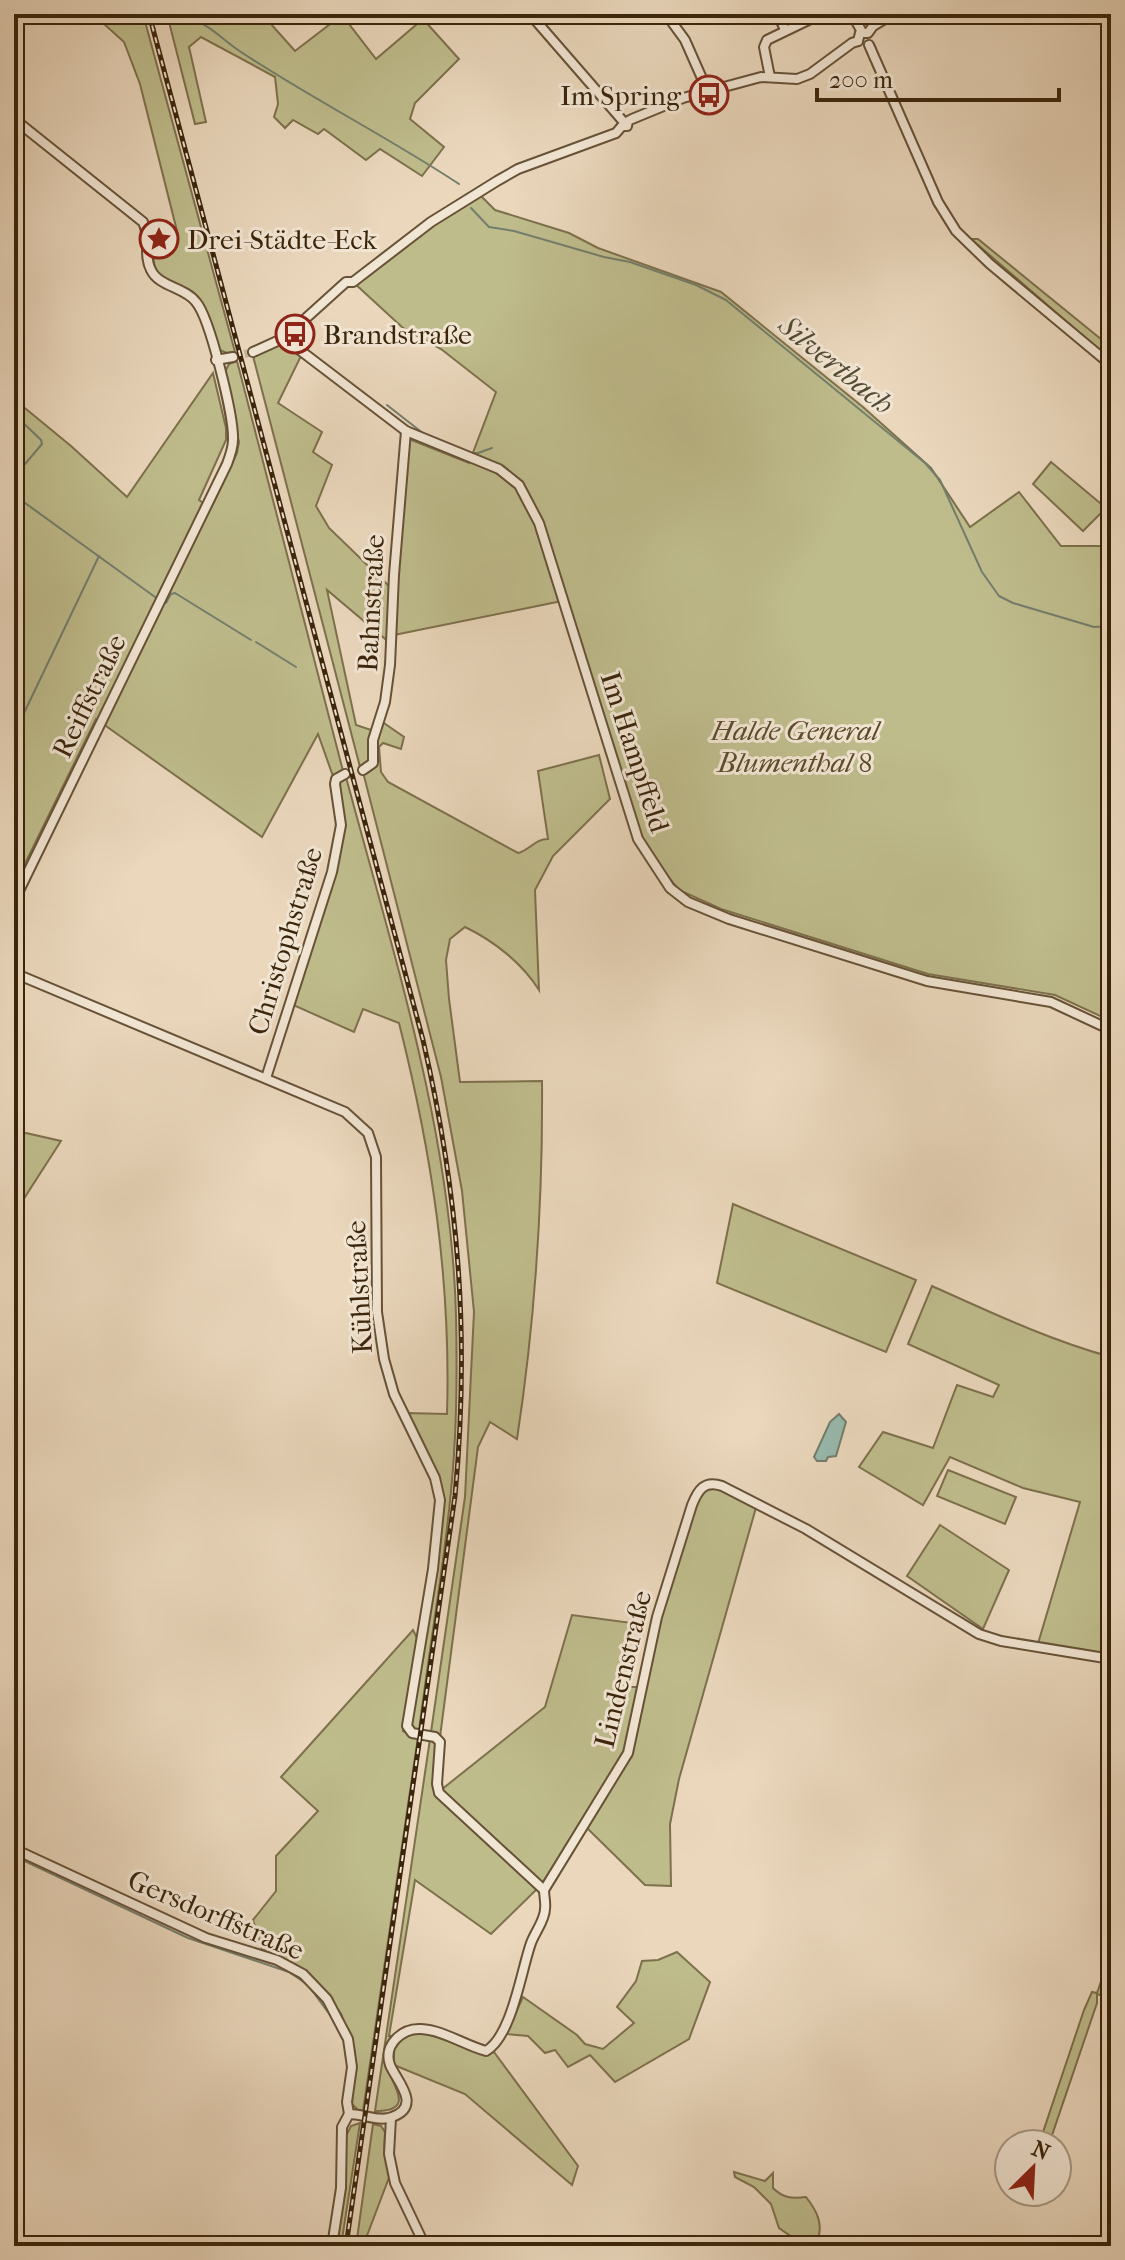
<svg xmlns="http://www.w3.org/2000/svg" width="1125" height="2260" font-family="'IM FELL French Canon',serif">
  <rect width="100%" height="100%" fill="#ead7bc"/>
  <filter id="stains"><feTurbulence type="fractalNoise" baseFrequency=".0025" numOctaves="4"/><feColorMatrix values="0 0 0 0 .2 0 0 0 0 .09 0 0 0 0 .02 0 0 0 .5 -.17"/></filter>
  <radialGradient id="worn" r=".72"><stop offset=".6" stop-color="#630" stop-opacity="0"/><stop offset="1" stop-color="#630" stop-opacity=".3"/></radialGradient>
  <g fill="#bfbc8c" stroke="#7d704c" stroke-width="2">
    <path d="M93 14H143L235 352 227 353 217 349C213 333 211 314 200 302 177 275 148 289 154 244L178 235 140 84 124 42Z"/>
    <path d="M167 14H262L295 51 342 15 376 59 423 19 459 59 415 103 410 119 444 147 422 176 380 149 366 160 324 129 318 134 293 120 285 128 274 117 278 104 275 77 201 37 189 47 206 122 195 124Z"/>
    <path d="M481 196 495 210 569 233 598 248 721 292 863 407 931 468 970 527 1019 492 1061 546H1101L1111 554V1021L1055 995 928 974 721 909 679 890 639 840 562 601 394 635 396 575 409 439 469 463 496 392 441 349 403 328 353 282 432 222Z"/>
    <path d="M971 239H978L1107 344 1111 340V360Z"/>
    <path d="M281 344 301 356 278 403 322 432 313 452 332 465 316 506 329 528 390 587V643L327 590 356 725 374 731 372 755 368 764 360 767 253 356Z"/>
    <path d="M237 361 343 771 334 779 318 734 262 837 96 719 14 886V399L71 446 127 497 213 373 226 428V440L199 500 211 508 237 453 239 442 224 374 229 364Z"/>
    <path d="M1051 462 1106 508 1083 531 1033 484Z"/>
    <path d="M381 721 404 737 401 749 383 743 379 747 381 772 388 782 518 853C530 850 535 839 548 839L538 771 599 755 610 799 553 856 535 890 539 990C522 963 494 941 465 927L450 939 446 960 449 999 460 1082 542 1081C543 1200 535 1321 517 1439L490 1422 478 1447 440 1737 431 1732 465 1497 474 1312 462 1191 441 1077 363 772 371 768Z"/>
    <path d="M346 777C393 953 451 1131 456 1315 457 1361 457 1409 454 1454 448 1547 430 1639 419 1731L410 1726 442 1493 438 1478 407 1413 447 1414C451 1279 432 1154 399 1023L363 1009 354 1032 291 1004 337 854 338 780Z"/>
    <path d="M26 1133 61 1141 14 1214V1134Z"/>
    <path d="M733 1204 916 1280 886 1352 717 1283Z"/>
    <path d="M932 1286C990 1312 1049 1340 1111 1357V1658L1037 1647 1080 1502 1023 1488 950 1457 923 1505 859 1467 883 1432 933 1448 957 1385 993 1397 999 1385 908 1344Z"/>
    <path d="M948 1470 1016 1497 1005 1524 937 1496Z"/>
    <path d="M719 1487 757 1504 679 1779 670 1824 671 1886 645 1885 586 1827 542 1883 441 1790 545 1707 572 1615 632 1623 626 1662 627 1687H645L658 1617 692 1506 707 1488Z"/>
    <path d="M940 1525 1009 1570 983 1629 907 1576Z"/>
    <path d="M413 1630 417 1638 403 1731 418 1737 363 2111 358 2110 352 2104 355 2052 341 2014 313 1978 262 1949 253 1920 276 1891V1856L318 1811 281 1777Z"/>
    <path d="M430 1739 437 1742 435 1785 538 1888 491 1934 415 1880 389 2036H393C389 2045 386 2059 388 2069 393 2087 416 2111 375 2111Z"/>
    <path d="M677 1952 710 1982 689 2039 615 2082 590 2055 568 2067 555 2050 545 2053 528 2036 506 2034 523 1997 577 2035 585 2044 603 2049 634 2023 617 2007 636 1981 642 1961 658 1960Z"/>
    <path d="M1111 1953V1999L1097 1994V2003L1049 2144H1039L1084 2010 1092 1992 1097 1993Z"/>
    <path d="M425 2033 484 2054 494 2052 578 2166 572 2185 465 2094 394 2065V2048L398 2040 412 2034Z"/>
    <path d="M360 2123 341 2246H336L345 2189 346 2136 351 2126Z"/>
    <path d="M373 2124 381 2126 385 2132 384 2153 390 2175 363 2246H356Z"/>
    <path d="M734 2172 765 2181 773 2173V2188C783 2198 792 2199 806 2197 817 2211 824 2224 817 2243L805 2246 779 2228 771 2204 754 2187 735 2177Z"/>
  </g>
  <path fill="#98baae" stroke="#737e6d" stroke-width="2" d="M839 1414 846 1422 836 1456 828 1457 826 1461H817L814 1457 830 1422Z"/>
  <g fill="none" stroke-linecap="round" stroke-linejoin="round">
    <g stroke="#737e6d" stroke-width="2">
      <path d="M245 14 250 17"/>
      <path d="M184 17C208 22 221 39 241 52 312 99 388 137 459 184"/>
      <path d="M471 208 489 227 514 231 604 257 630 262 696 285 726 300 925 463 940 480 982 572 999 596 1013 603 1094 627 1111 626"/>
      <path d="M387 405 424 434"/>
      <path d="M14 414 41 440 42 444 14 477"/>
      <path d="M470 453H478L492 448"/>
      <path d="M14 495 155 597"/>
      <path d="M166 603 171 594 175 593 251 640"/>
      <path d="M256 642 296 667"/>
      <path d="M14 734 99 556"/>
      <path d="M14 1856 188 1938 289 1972 308 1985 330 2015"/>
      <path d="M337 2028 342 2038"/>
    </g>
    <path stroke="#c7b399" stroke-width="8" stroke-dasharray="8 4" stroke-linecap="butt" d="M233 357 253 352"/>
    <g stroke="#675237" stroke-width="12">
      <g id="minor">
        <path d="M530 14 622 120"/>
        <path d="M666 14 685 40 708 92"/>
        <path d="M778 14 785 30"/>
        <path d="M852 14 862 32"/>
        <path d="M858 41 860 33H868L873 26 893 14"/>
        <path d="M869 45 938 202 956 231 990 264 1111 365"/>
        <path d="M770 77 764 47 767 40 821 14"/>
        <path d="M14 119 143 222C151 238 143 255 151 270 159 287 185 287 196 302 210 318 234 417 233 440 233 448 230 456 227 464L14 901"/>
        <path d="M284 338 406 431 499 469 519 485 539 523 638 839 670 888 688 902 729 919 927 981 1051 1002 1111 1030"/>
        <path d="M253 352 284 338 346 282H353L431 222 497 181 518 169 616 133 622 126H627L628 121 632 119 683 98 761 77 797 79 810 74 852 43 858 41"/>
        <path d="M216 360 233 357"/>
        <path d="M363 770 373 763V740L385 702 390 665 394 575 406 431"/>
        <path d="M14 973 345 1112 368 1133 376 1157 377 1312 384 1359 394 1394 435 1478 440 1500 433 1569 407 1726 412 1733 435 1737 440 1742 437 1784 439 1793 544 1890"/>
        <path d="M266 1078 332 872 341 825 335 784 336 779 345 774"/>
        <path d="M14 1849 206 1938 277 1960 303 1974 327 1999 348 2039 352 2067 347 2102 349 2114"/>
        <path d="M349 2114C363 2114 379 2122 392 2117 423 2106 396 2080 390 2065 383 2045 402 2028 421 2029 443 2030 464 2045 486 2051 512 2036 521 1971 531 1943 535 1932 545 1920 545 1909 546 1903 544 1896 544 1890L628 1753 657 1617 692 1505C698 1490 704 1480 722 1486L806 1529 979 1634 1001 1641 1111 1659"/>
        <path d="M391 2118 389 2154 395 2183 425 2246"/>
        <path d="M332 2246 341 2188 342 2127 349 2114"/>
      </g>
    </g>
    <use href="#minor" stroke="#f1e5d3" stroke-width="8"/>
    <g stroke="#3b250b" stroke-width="5">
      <path id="rail" d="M149 14 423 1040C459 1197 470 1336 455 1496L346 2246"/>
    </g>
    <use href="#rail" stroke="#f1e5d3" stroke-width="2" stroke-dasharray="6" stroke-linecap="butt"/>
  </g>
  <defs>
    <g id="bus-ring" transform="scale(2)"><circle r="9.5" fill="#f1e5d3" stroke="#8f2418" stroke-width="1.5"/><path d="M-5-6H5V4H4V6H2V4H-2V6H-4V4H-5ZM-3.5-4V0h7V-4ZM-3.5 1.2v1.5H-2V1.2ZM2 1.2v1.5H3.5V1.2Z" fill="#8f2418"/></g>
    <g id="sight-ring" transform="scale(2)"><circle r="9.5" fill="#f1e5d3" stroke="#8f2418" stroke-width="1.5"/><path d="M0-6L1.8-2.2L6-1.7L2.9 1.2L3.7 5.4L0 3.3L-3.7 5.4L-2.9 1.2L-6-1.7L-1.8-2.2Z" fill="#8f2418"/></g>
  </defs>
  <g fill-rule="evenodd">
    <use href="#bus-ring" x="709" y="95"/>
    <use href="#sight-ring" x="159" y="239"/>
    <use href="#bus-ring" x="295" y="334"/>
  </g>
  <g text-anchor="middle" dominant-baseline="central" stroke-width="6" stroke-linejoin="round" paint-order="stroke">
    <g font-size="28" fill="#3b250b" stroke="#f1e5d3" text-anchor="start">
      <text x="681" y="95" text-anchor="end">Im Spring</text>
      <text x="187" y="239">Drei-Städte-Eck</text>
      <text x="323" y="334">Brandstraße</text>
    </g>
    <g font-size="28" fill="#3b250b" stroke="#f1e5d3">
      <text transform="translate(371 603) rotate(-87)">Bahnstraße</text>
      <text transform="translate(89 696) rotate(-64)">Reiffstraße</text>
      <text transform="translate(635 752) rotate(72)">Im Hampffeld</text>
      <text transform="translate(285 941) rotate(-73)">Christophstraße</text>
      <text transform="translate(359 1287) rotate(-93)">Kühlstraße</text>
      <text transform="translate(623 1669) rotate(-76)">Lindenstraße</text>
      <text transform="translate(216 1915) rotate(23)">Gersdorffstraße</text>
    </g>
    <g font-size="28" font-style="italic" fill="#5c4b2b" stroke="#f1e5d3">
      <text x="795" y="730">Halde General<tspan x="795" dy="32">Blumenthal 8</tspan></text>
    </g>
    <g font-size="30" font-style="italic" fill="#524a34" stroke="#f1e5d3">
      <text transform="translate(836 365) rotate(39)">Silvertbach</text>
    </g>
  </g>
  <rect width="1125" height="2260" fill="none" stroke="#ead7bc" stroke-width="48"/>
  <rect x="16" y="16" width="1093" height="2228" fill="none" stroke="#3b250b" stroke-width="4"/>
  <rect x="24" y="24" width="1077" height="2212" fill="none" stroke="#3b250b" stroke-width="2"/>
  <g transform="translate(1033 2168) rotate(24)"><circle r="38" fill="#f1e5d3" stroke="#a89883" stroke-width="2"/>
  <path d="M0-6L14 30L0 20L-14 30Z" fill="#8f2418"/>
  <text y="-12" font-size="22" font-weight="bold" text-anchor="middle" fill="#3b250b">N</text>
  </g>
  <path d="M817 88v12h242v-12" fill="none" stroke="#3b250b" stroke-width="4"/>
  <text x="829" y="88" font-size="24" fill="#3b250b" stroke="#f1e5d3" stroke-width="6" paint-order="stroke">200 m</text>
  <rect width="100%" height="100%" filter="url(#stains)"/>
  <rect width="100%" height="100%" fill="url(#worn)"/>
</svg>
